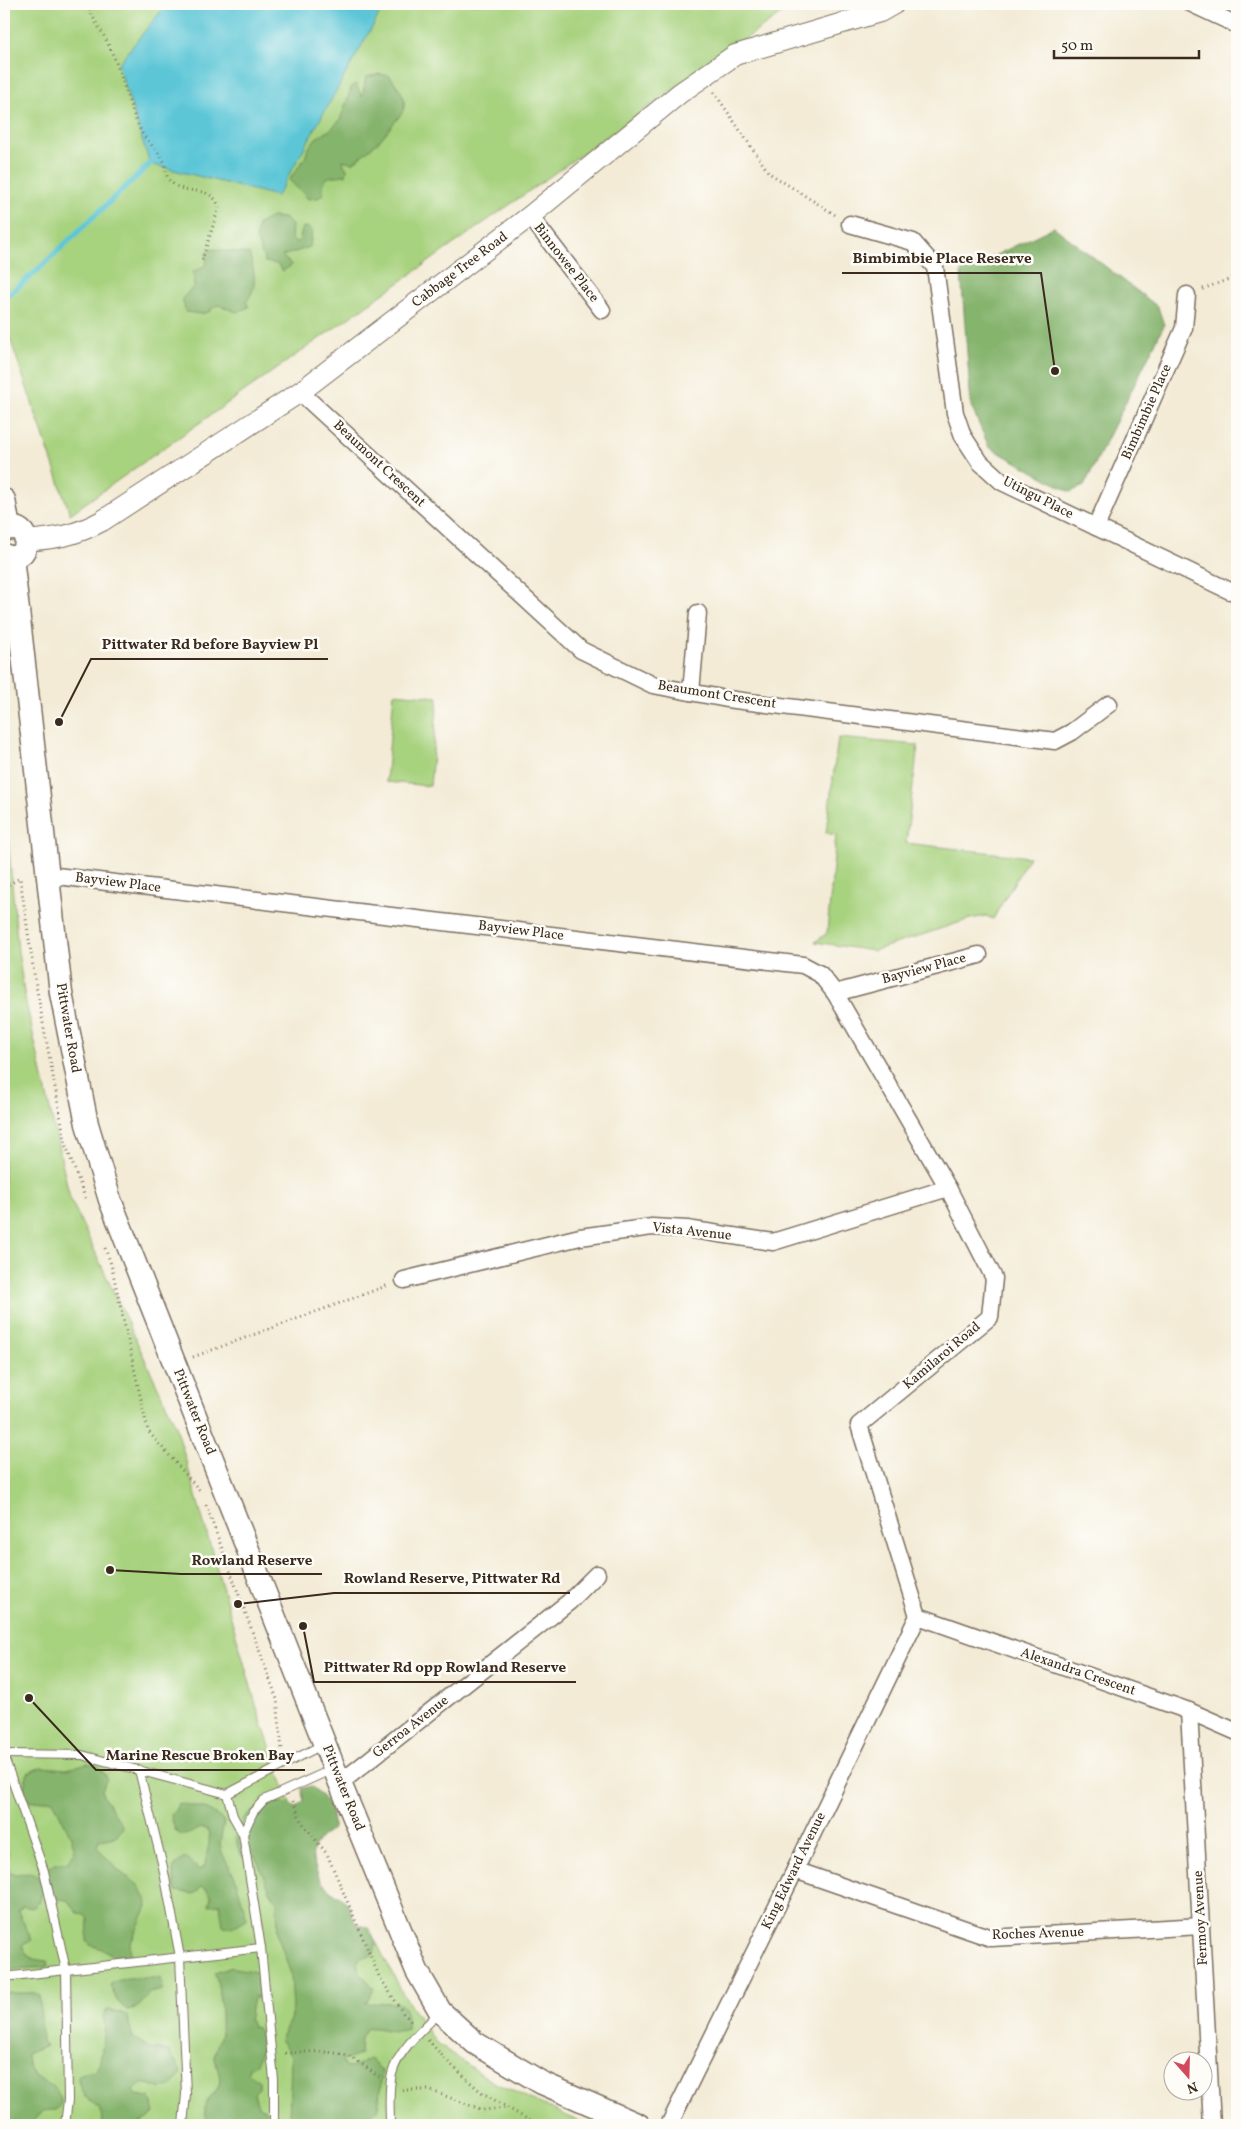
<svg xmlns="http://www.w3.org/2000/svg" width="1241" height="2129" font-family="Vollkorn,serif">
  <rect width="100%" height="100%" fill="#fdfcf7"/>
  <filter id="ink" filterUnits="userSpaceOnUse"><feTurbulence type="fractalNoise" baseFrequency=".02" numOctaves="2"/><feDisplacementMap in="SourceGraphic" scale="10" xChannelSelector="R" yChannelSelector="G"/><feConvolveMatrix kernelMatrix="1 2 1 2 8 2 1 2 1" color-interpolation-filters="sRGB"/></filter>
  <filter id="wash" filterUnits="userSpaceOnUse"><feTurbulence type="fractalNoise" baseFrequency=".0096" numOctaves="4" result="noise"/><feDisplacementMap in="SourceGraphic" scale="20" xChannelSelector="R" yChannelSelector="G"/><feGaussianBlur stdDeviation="1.12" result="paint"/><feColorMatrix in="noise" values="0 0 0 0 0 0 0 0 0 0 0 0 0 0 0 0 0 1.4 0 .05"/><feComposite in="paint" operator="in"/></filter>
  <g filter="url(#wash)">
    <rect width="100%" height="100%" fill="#f3ebd6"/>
    <g fill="#a7d27e" stroke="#717e4e">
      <path d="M4 4H795L70 514 4 321Z"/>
      <path d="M394 693 438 697 430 786 386 782Z"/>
      <path d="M838 738 918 745 906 843 1029 857 993 919 986 916 970 919 873 951 815 942 827 933 836 835 826 833Z"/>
      <path d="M4 793 18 952 25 998 70 1198 176 1426 259 1715 332 1923 334 1950 372 1934 404 1996 436 2043 493 2082 587 2125H4Z"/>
    </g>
    <g fill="#85b46d" stroke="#606f46">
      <path d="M380 74 390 76C398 87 409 99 402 113L380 140 353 163 343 160 344 165 347 169 346 175C330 177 322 174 323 194L318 198 308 199 289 180 305 158 308 149 316 138 330 130 340 120 352 86 356 84 362 97 366 77Z"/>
      <path d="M272 217 284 218 292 225 291 238 295 242 299 241 303 227 309 228 312 231 310 247 282 256 292 265 283 271 277 264 265 262 256 238 258 224Z"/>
      <path d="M1054 227 1158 307 1164 325 1084 486 1070 492 989 447 971 406 961 272Z"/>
      <path d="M213 249 249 254C255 271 258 288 246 302L249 307 237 312 218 305 212 308 211 311 201 314 186 312 182 299 194 286 193 272 206 265 207 252Z"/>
      <path d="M87 1763C97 1764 103 1770 107 1778L102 1790 103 1795 123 1827C119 1837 109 1839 99 1840L97 1847 119 1871 138 1885 146 1898 147 1906 130 1945V1960L122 1963 102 1949 90 1945 87 1941 88 1918 84 1915 78 1913 67 1900 58 1899 49 1893 47 1870 55 1863H67L75 1851 71 1837 53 1800C44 1799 36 1804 28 1801 22 1791 24 1783 28 1773L41 1767 67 1769Z"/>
      <path d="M311 1786C324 1796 334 1811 333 1828 317 1841 307 1847 316 1869 318 1876 321 1882 326 1886 331 1892 339 1895 345 1901 352 1908 351 1917 357 1925L368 1927C374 1936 378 1944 373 1955L360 1958 357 1963 360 1973 374 1988 366 2003C390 2005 410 1993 407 2029 392 2035 381 2026 367 2028L361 2038 360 2054 352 2058 342 2059 344 2066C355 2072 359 2061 370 2058L382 2071 378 2110 365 2116H355L346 2125H289L291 2056 280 2039 290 2020 293 2008 291 1974 278 1937 277 1901 272 1896 255 1856 243 1857C220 1826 266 1788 296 1808L304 1801 301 1789Z"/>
      <path d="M178 1803 208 1809 224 1821 220 1843 222 1853 235 1877 247 1919 231 1928 223 1926 220 1904 209 1905 211 1897 208 1891 203 1886 194 1894 176 1891 173 1872 175 1865 185 1858 189 1859 198 1870 205 1867C205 1854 213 1841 207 1829L201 1828C181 1838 176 1840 171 1815L176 1809Z"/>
      <path d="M4 1847 8 1854 6 1862 10 1872 16 1874 33 1873C44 1879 43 1893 39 1903L32 1908 23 1906 18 1911 32 1940 22 1946C27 1958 35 1960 47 1961L48 1966C33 1971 18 1964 4 1974Z"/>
      <path d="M232 1967C241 1970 249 1969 257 1973 262 1982 263 1989 259 1998L254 1996C250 2004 252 2011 249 2020L252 2027 257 2028C266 2038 260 2052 257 2064L249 2067 248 2073 259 2081V2088L254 2093 258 2106 267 2110 264 2125H207C208 2118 204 2114 205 2107 206 2098 216 2094 219 2085 222 2075 215 2066 215 2055 215 2048 220 2041 221 2033 222 2013 220 1992 215 1973Z"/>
      <path d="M127 1978H160L163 1985 162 1990 149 1993C142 2003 141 2008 127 2010L117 2001 110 1985 114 1982Z"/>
      <path d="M4 1993H35L40 1996 42 2041 46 2046 27 2054C28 2087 51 2074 61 2099 59 2116 50 2107 42 2112 38 2115 33 2121 30 2125H4Z"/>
      <path d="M107 2010 121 2012 127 2016 133 2038 152 2049 169 2051 180 2069C181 2074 180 2076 177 2080 163 2098 154 2082 143 2084 139 2084 136 2088 133 2091L136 2095 150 2097 154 2113C149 2119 143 2120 138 2125H102L103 2120 99 2107C87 2101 79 2091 78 2077L84 2073 95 2071 99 2065 103 2045 105 2027 103 2015Z"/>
    </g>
    <path fill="#5cc6d7" stroke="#4c787a" d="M167 4H385L277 196 150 164 118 64Z"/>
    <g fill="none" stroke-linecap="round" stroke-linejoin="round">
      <path stroke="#5cc6d7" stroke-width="5.5" d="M4 298 31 276 154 160"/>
    </g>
  </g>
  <g filter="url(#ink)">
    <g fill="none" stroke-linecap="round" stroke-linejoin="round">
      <g stroke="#7b6e5e" stroke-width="10">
        <g id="service">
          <path d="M4 1754 82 1755 227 1794 322 1745"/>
          <path d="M4 1757 44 1871 66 1970 68 2100 65 2125"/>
          <path d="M139 1770 163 1867 180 1957 186 2094 183 2125"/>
          <path d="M227 1794 233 1816 243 1834 261 1948 274 2080V2125"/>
          <path d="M243 1834 253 1812 264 1800 333 1769"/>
          <path d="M4 1977 261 1948"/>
          <path d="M390 2125C390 2109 388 2090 392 2074 398 2050 423 2029 440 2012"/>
        </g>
      </g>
      <g stroke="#7b6e5e" stroke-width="19">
        <g id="minor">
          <path d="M1192 4 1237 25"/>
          <path d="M530 216 602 310"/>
          <path d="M850 224 913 242 935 267 955 413 963 436 980 462 1002 482 1230 591H1237"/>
          <path d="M300 392 581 650 653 685 727 699 1055 741 1072 732 1109 704"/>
          <path d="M1096 527 1184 328 1187 295"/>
          <path d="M691 692 698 613"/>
          <path d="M48 875 803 965 820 974 835 993 979 955"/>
          <path d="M835 993 948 1188 994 1278 990 1317 859 1425 918 1616"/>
          <path d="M404 1280 580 1237 652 1227 687 1229 773 1242 948 1188"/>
          <path d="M918 1616 1189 1711 1237 1732"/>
          <path d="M1189 1711 1212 2125"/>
          <path d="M340 1783 569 1602 597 1574"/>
          <path d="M795 1870 991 1938 1201 1926"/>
          <path d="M669 2125 795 1870 918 1616"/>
        </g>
      </g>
      <g stroke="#7b6e5e" stroke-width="22">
        <path id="tertiary" d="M26 541C57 538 74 536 102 521L300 392 530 216 680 93 735 55 880 12 894 4"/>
      </g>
      <g stroke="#7b6e5e" stroke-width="25">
        <g id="secondary">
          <path d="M4 500 9 528"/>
          <path d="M4 530C34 518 32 568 4 555"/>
          <path d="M12 557 61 993 87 1124 110 1200 340 1783 417 1971 440 2011 475 2043 542 2083 639 2125"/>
        </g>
      </g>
      <g stroke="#7b6e5e" stroke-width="3" stroke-dasharray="1 4" stroke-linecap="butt">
        <path d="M89 4C91 18 99 26 105 38 121 67 126 101 141 131 146 141 156 148 162 158 167 165 164 176 171 182 185 197 211 183 219 207L201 263"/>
        <path d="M714 92 769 173 837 216"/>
        <path d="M1203 289 1237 276"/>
        <path d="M4 887 20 878 35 980 66 1146 86 1200"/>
        <path d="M105 1248 111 1264 148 1431 201 1492"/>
        <path d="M193 1357 389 1285"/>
        <path d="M206 1505 277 1699 282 1751"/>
        <path d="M293 1801 301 1821 327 1854 379 1976 403 2013 412 2022"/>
        <path d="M428 2040 447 2061 481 2092 537 2125"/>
        <path d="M285 2053C308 2052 336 2048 357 2061 365 2066 372 2072 379 2077"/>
        <path d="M402 2090H429L483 2110 507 2108"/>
      </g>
      <use href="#service" stroke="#fff" stroke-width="8"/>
      <use href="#minor" stroke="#fff" stroke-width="16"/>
      <use href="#tertiary" stroke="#fff" stroke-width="20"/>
      <use href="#secondary" stroke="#fff" stroke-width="22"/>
    </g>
  </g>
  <g text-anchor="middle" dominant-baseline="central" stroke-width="5" stroke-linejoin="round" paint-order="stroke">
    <g font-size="14" fill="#3b2a1e" stroke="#fdfcf7">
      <text transform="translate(566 263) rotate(52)">Binnowee Place</text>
      <text transform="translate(460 270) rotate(-37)">Cabbage Tree Road</text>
      <text transform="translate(1147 412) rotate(-66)">Bimbimbie Place</text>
      <text transform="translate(379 464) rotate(43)">Beaumont Crescent</text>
      <text transform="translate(1038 498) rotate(27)">Utingu Place</text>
      <text transform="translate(717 695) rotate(9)">Beaumont Crescent</text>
      <text transform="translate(118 883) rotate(7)">Bayview Place</text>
      <text transform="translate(521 931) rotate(7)">Bayview Place</text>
      <text transform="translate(924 969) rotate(-15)">Bayview Place</text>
      <text transform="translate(68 1028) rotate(80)">Pittwater Road</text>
      <text transform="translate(692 1232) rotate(6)">Vista Avenue</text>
      <text transform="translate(942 1356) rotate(-40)">Kamilaroi Road</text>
      <text transform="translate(194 1412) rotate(68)">Pittwater Road</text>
      <text transform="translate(1078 1672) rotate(19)">Alexandra Crescent</text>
      <text transform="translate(411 1727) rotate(-38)">Gerroa Avenue</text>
      <text transform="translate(343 1788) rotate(68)">Pittwater Road</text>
      <text transform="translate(794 1871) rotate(-64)">King Edward Avenue</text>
      <text transform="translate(1201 1918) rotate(-93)">Fermoy Avenue</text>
      <text transform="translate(1038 1934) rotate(-2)">Roches Avenue</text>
    </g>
  </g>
  <path fill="none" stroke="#3b2a1e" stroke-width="2" d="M1055 371L1041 273H842M59 722L91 659H328M110 1570L181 1574H322M238 1604L334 1593H570M303 1626L314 1682H576M29 1698L96 1770H305"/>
  <g fill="#3b2a1e" stroke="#fdfcf7" stroke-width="2">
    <circle cx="1055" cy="371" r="5"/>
    <circle cx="59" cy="722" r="5"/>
    <circle cx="110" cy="1570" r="5"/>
    <circle cx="238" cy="1604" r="5"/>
    <circle cx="303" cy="1626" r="5"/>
    <circle cx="29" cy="1698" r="5"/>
  </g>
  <g font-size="15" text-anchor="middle" font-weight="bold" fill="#3b2a1e" stroke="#fdfcf7" stroke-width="5" stroke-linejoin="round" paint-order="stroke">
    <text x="942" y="263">Bimbimbie Place Reserve</text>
    <text x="210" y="649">Pittwater Rd before Bayview Pl</text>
    <text x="252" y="1565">Rowland Reserve</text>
    <text x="452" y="1583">Rowland Reserve, Pittwater Rd</text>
    <text x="445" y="1672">Pittwater Rd opp Rowland Reserve</text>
    <text x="200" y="1760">Marine Rescue Broken Bay</text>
  </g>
  <rect width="1241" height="2129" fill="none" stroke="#fdfcf7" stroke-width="20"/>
  <g transform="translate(1188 2076) rotate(160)"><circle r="24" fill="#fdfcf7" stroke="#afa8a0"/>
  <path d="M0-4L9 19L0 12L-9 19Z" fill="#d1495b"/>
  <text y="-8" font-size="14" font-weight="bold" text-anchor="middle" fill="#3b2a1e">N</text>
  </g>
  <path d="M1054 50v8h145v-8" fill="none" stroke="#3b2a1e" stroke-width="2.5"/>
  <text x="1061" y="50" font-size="15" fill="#3b2a1e" stroke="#fdfcf7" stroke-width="4" paint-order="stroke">50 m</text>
</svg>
